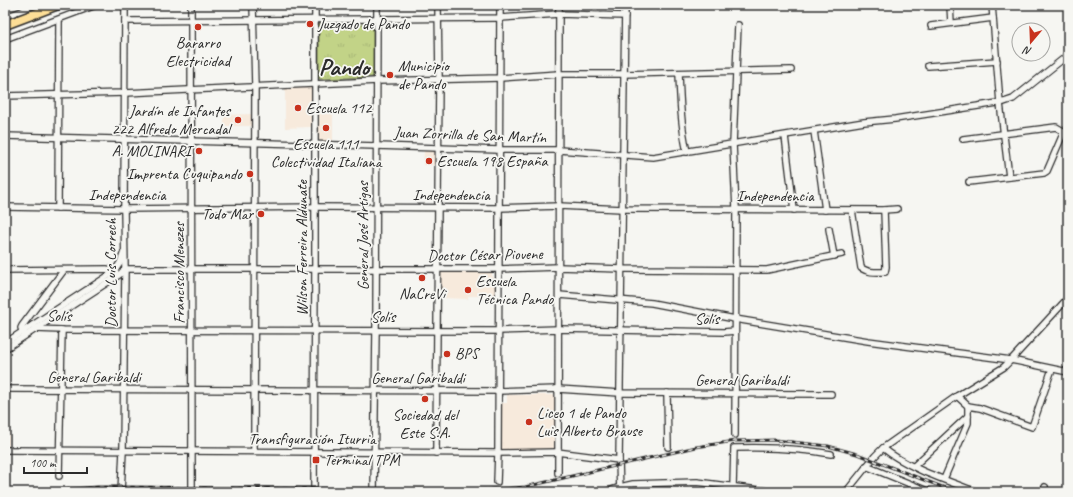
<svg xmlns="http://www.w3.org/2000/svg" width="1073" height="497" font-family="Caveat,sans-serif">
  <defs>
    <pattern id="park-tufts" width="24" height="20" patternUnits="userSpaceOnUse"><rect width="24" height="20" fill="#c2d387"/><path d="M3 7l-1-3M5 7V3M7 7l1-3M15 17l-1-3M17 17v-4M19 17l1-3" fill="none" stroke="#a7b575"/></pattern>
  </defs>
  <rect width="100%" height="100%" fill="#f6f6f2"/>
  <filter id="ink" filterUnits="userSpaceOnUse"><feTurbulence type="fractalNoise" baseFrequency=".025" numOctaves="2"/><feDisplacementMap in="SourceGraphic" scale="8" xChannelSelector="R" yChannelSelector="G"/><feConvolveMatrix kernelMatrix="1 2 1 2 8 2 1 2 1" color-interpolation-filters="sRGB"/></filter>
  <g filter="url(#ink)">
    <g fill="#f7eadc">
      <path d="M285 88H311V127L285 128Z"/>
      <path d="M251 114V126H224V115Z"/>
      <path d="M319 114H333V141H320L319 140Z"/>
      <path d="M424 151H435V165H423Z"/>
      <path d="M474 272H492V278H495V296H468V299L440 298 441 273H474Z"/>
      <path d="M507 395H553L555 397V449L554 450H503L501 448 502 403H507Z"/>
      <path d="M5 420H10L9 446H5Z"/>
    </g>
    <path fill="url(#park-tufts)" stroke="#767f59" d="M319 24H373V77L319 79Z"/>
    <g fill="none" stroke-linecap="round" stroke-linejoin="round">
      <g stroke="#2b2b2b" stroke-width="8">
        <g id="minor">
          <path d="M191 5 192 492"/>
          <path d="M253 5 255 87 254 451"/>
          <path d="M950 5 951 23"/>
          <path d="M992 5 1000 103 1009 177"/>
          <path d="M5 10 19 5"/>
          <path d="M125 21 500 18 559 14 625 16"/>
          <path d="M931 26 993 18"/>
          <path d="M5 39 96 5"/>
          <path d="M928 66 997 61"/>
          <path d="M679 73C680 100 681 125 687 152"/>
          <path d="M5 96 125 93 377 81 500 78 559 74H623L791 70"/>
          <path d="M814 131 825 210"/>
          <path d="M5 136 377 146 499 150H559L653 157 864 122 895 119 1004 102 1013 99 1068 55"/>
          <path d="M785 136 794 210"/>
          <path d="M963 139 1056 127 1063 131V134L1047 171 1044 173 969 182"/>
          <path d="M5 207 124 209 315 207 499 208 559 206 622 209 884 210 897 209"/>
          <path d="M58 208 59 20"/>
          <path d="M852 210 861 268C869 273 876 272 885 272L886 267 884 210"/>
          <path d="M829 229 834 256"/>
          <path d="M125 269H498L559 267 621 269 767 270 842 254"/>
          <path d="M5 270 107 269 116 273"/>
          <path d="M559 295 652 303 735 319 868 341 1011 360 1068 372"/>
          <path d="M33 325 36 329 62 330 498 331 559 329 724 332 735 331"/>
          <path d="M24 334 21 328 22 326 64 270"/>
          <path d="M5 343 114 272 120 263 124 252"/>
          <path d="M5 349 119 275 125 269"/>
          <path d="M5 389 498 391 558 389 620 393 831 394"/>
          <path d="M667 393 668 447"/>
          <path d="M957 396 968 406"/>
          <path d="M735 435 736 209 733 144 738 25"/>
          <path d="M883 448C907 468 948 481 977 492"/>
          <path d="M5 450 498 453 557 452 619 460"/>
          <path d="M436 453 439 79 438 5"/>
          <path d="M866 466 930 492"/>
          <path d="M914 466 968 416"/>
          <path d="M558 473 559 5"/>
          <path d="M59 476 62 330"/>
          <path d="M944 479 968 423V406L980 408 1032 427 1052 369"/>
          <path d="M497 482 498 453 500 5"/>
          <path d="M733 487 734 448C767 447 799 448 831 454"/>
          <path d="M121 492 123 451 125 269 124 209 125 5"/>
          <path d="M314 492 315 269V5"/>
          <path d="M374 492 376 330 377 5"/>
          <path d="M606 492 620 487 633 484 697 482 775 492"/>
          <path d="M620 492 619 460 625 5"/>
          <path d="M727 492 728 486"/>
          <path d="M846 492 875 456 883 448 957 396 1004 367 1011 360 1068 298"/>
          <path d="M1043 492 1045 487"/>
        </g>
      </g>
      <g stroke="#2b2b2b" stroke-width="11">
        <path id="highway" d="M5 25 58 5"/>
      </g>
      <use href="#minor" stroke="#f6f6f2" stroke-width="5.5"/>
      <use href="#highway" stroke="#fdde96" stroke-width="8"/>
      <g stroke="#2b2b2b" stroke-width="3">
        <path id="rail" d="M36 492 98 487H121L469 490 503 489 525 487 696 447 735 441 775 440 828 446 857 454 955 492"/>
      </g>
      <use href="#rail" stroke="#f6f6f2" stroke-width="1.5" stroke-dasharray="4.5" stroke-linecap="butt"/>
    </g>
  </g>
  <g fill="#c8321e" stroke="#f6f6f2" stroke-width="1.5">
    <circle cx="310" cy="24" r="4"/>
    <circle cx="198" cy="27" r="4"/>
    <circle cx="390" cy="75" r="4"/>
    <circle cx="298" cy="108" r="4"/>
    <circle cx="238" cy="120" r="4"/>
    <circle cx="326" cy="128" r="4"/>
    <circle cx="199" cy="151" r="4"/>
    <circle cx="429" cy="161" r="4"/>
    <circle cx="250" cy="174" r="4"/>
    <circle cx="261" cy="214" r="4"/>
    <circle cx="422" cy="278" r="4"/>
    <circle cx="468" cy="290" r="4"/>
    <circle cx="447" cy="354" r="4"/>
    <circle cx="425" cy="399" r="4"/>
    <circle cx="529" cy="422" r="4"/>
    <rect x="312" y="456" width="8" height="8" rx="2"/>
  </g>
  <g text-anchor="middle" dominant-baseline="central" stroke-width="3.5" stroke-linejoin="round" paint-order="stroke">
    <g font-size="16" fill="#2b2b2b" stroke="#f6f6f2" text-anchor="start">
      <text x="318" y="24">Juzgado de Pando</text>
      <text x="198" y="43" text-anchor="middle">Bararro<tspan x="198" dy="18">Electricidad</tspan></text>
      <text x="398" y="66">Municipio<tspan x="398" dy="18">de Pando</tspan></text>
      <text x="306" y="108">Escuela 112</text>
      <text x="230" y="111" text-anchor="end">Jardín de Infantes<tspan x="230" dy="18">222 Alfredo Mercadal</tspan></text>
      <text x="326" y="144" text-anchor="middle">Escuela 111<tspan x="326" dy="18">Colectividad Italiana</tspan></text>
      <text x="191" y="151" text-anchor="end">A. MOLINARI</text>
      <text x="437" y="161">Escuela 198 España</text>
      <text x="242" y="174" text-anchor="end">Imprenta Cuquipando</text>
      <text x="253" y="214" text-anchor="end">Todo Mar</text>
      <text x="476" y="281">Escuela<tspan x="476" dy="18">Técnica Pando</tspan></text>
      <text x="422" y="294" text-anchor="middle">NaCreVi</text>
      <text x="455" y="354">BPS</text>
      <text x="537" y="413">Liceo 1 de Pando<tspan x="537" dy="18">Luis Alberto Brause</tspan></text>
      <text x="425" y="415" text-anchor="middle">Sociedad del<tspan x="425" dy="18">Este S.A.</tspan></text>
      <text x="324" y="460">Terminal TPM</text>
    </g>
    <g font-size="16" fill="#2b2b2b" stroke="#f6f6f2">
      <text transform="translate(470 135) rotate(2)">Juan Zorrilla de San Martín</text>
      <text x="127" y="195">Independencia</text>
      <text x="451" y="195">Independencia</text>
      <text x="775" y="196">Independencia</text>
      <text transform="translate(363 236) rotate(-90)">General José Artigas</text>
      <text transform="translate(302 248) rotate(-90)">Wilson Ferreira Aldunate</text>
      <text transform="translate(485 255) rotate(-1)">Doctor César Piovene</text>
      <text transform="translate(111 273) rotate(-90)">Doctor Luis Correch</text>
      <text transform="translate(179 273) rotate(-90)">Francisco Menezes</text>
      <text transform="translate(59 316) rotate(1)">Solís</text>
      <text x="383" y="317">Solís</text>
      <text x="707" y="319">Solís</text>
      <text x="94" y="377">General Garibaldi</text>
      <text x="418" y="378">General Garibaldi</text>
      <text x="742" y="380">General Garibaldi</text>
      <text x="312" y="439">Transfiguración Iturria</text>
    </g>
    <g font-size="24" font-weight="bold" fill="#2b2b2b" stroke="#f6f6f2">
      <text x="344" y="67">Pando</text>
    </g>
  </g>
  <rect width="1073" height="497" fill="none" stroke="#f6f6f2" stroke-width="20"/>
  <rect x="10" y="10" width="1053" height="477" fill="none" stroke="#2b2b2b" stroke-width="1.5" filter="url(#ink)"/>
  <g transform="translate(1031 42) rotate(199)"><circle r="19" fill="#f6f6f2" stroke="#a5a5a2"/>
  <path d="M0-3L7 15L0 10L-7 15Z" fill="#c8321e"/>
  <text y="-6" font-size="11" font-weight="bold" text-anchor="middle" fill="#2b2b2b">N</text>
  </g>
  <path d="M24 467v6h63v-6" fill="none" stroke="#2b2b2b" stroke-width="2"/>
  <text x="30" y="467" font-size="12" fill="#2b2b2b" stroke="#f6f6f2" stroke-width="3" paint-order="stroke">100 m</text>
</svg>
